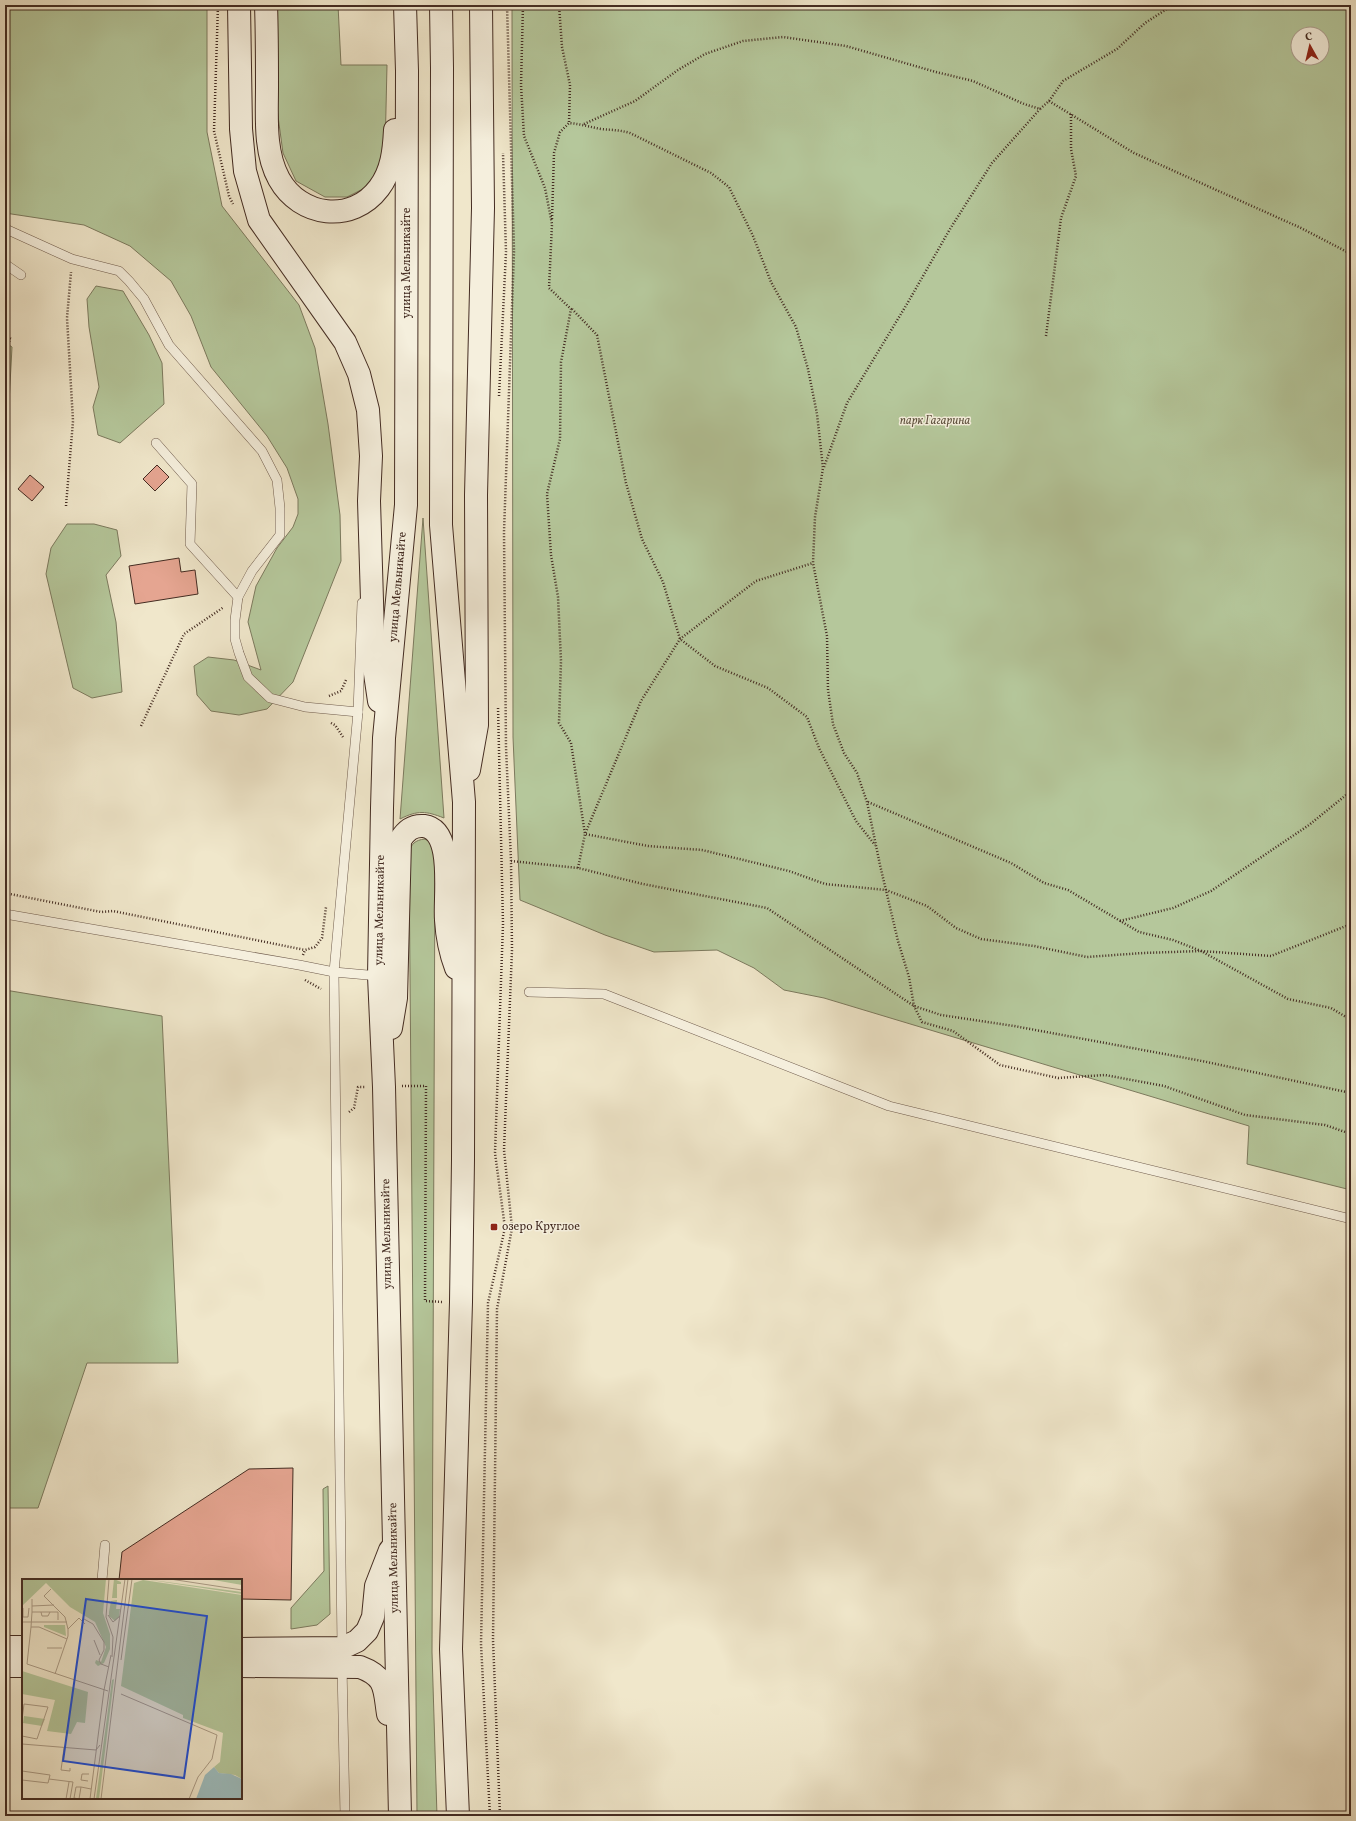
<svg xmlns="http://www.w3.org/2000/svg" width="1356" height="1821" font-family="Vollkorn,serif">
  <rect width="100%" height="100%" fill="#f0e7cb"/>
  <filter id="stains"><feTurbulence type="fractalNoise" baseFrequency=".005" numOctaves="4"/><feColorMatrix values="0 0 0 0 .2 0 0 0 0 .09 0 0 0 0 .02 0 0 0 .5 -.17"/></filter>
  <radialGradient id="worn" r=".72"><stop offset=".6" stop-color="#630" stop-opacity="0"/><stop offset="1" stop-color="#630" stop-opacity=".3"/></radialGradient>
  <g fill="#b5c79b" stroke="#7c7a5e" fill-rule="evenodd">
    <path d="M5 5H207V132L222 206 299 305 315 348 328 424 340 515 341 561 293 682 267 709 239 715 211 711 197 695 194 666 208 657 234 660 261 670 248 622 256 586 277 548 293 527 298 514V499L287 468 267 436 211 367 191 316 171 281 130 246 84 225 5 213Z"/>
    <path d="M277 5H338L341 65H387L385 152 379 173 365 188 347 197H325L296 181 283 153 277 109Z"/>
    <path d="M512 5H1351V1190L1247 1164 1249 1126 824 998 784 990 754 968 717 950 654 952 605 935 520 900 513 737ZM1298 34H1322V58H1298Z"/>
    <path d="M96 286 123 291 149 335 162 363 164 404 120 443 98 435 93 407 99 387 89 327 87 299Z"/>
    <path d="M9 345 12 347 8 422 5 426V351Z"/>
    <path d="M423 518 444 818C426 811 418 810 400 819Z"/>
    <path d="M67 524H94L117 530 121 556 106 575 116 622 122 692 92 698 73 688 46 574 51 548Z"/>
    <path d="M425 839 431 843 435 850 432 1652 437 1816H417L409 853C411 844 415 840 425 839Z"/>
    <path d="M5 990 162 1016 178 1363H87L38 1508H5Z"/>
    <path d="M328 1486 330 1614 317 1625 291 1629V1608L324 1571 323 1489Z"/>
  </g>
  <g fill="#e5a591" stroke="#442c22">
    <path d="M157 465 169 477 155 491 143 479Z"/>
    <path d="M30 475 44 487 32 501 18 489Z"/>
    <path d="M179 558 181 572 195 570 198 594 135 604 129 566Z"/>
    <path d="M293 1468 291 1600 241 1599V1580H119L122 1552 249 1469Z"/>
  </g>
  <g fill="none" stroke-linecap="round" stroke-linejoin="round">
    <g stroke="#6f5b4c" stroke-width="10">
      <g id="service">
        <path d="M8 230 72 259 119 271 129 281 144 299 169 345 262 451 277 480 280 508V535L252 571 238 597 235 620V639L239 653 248 677 270 698 305 707 358 712"/>
        <path d="M5 264 21 275"/>
        <path d="M156 443 192 484 190 544 238 597"/>
        <path d="M5 914 299 965 334 972 379 976"/>
        <path d="M529 992 604 994 889 1106 1351 1219"/>
        <path d="M102 1580 105 1545"/>
        <path d="M342 1647 334 972 358 712 362 603"/>
        <path d="M342 1665 345 1816"/>
      </g>
    </g>
    <g stroke="#442c22" stroke-width="24">
      <g id="secondary">
        <path d="M239 5 241 129 245 171 259 220 345 342 359 374 368 410 371 456 369 501 374 667 379 701"/>
        <path d="M266 5C267 32 267 59 267 87 267 116 264 152 279 179 300 217 352 224 379 188 392 171 394 150 395 130"/>
        <path d="M441 5 442 68 441 525 464 802 463 1160 461 1302 451 1649 458 1816"/>
        <path d="M469 770 477 725 476 495 483 208 481 5"/>
        <path d="M391 1028 396 998 400 840C406 831 412 825 424 826 455 830 444 897 446 920 447 937 450 952 456 968"/>
        <path d="M5 1647H23"/>
        <path d="M241 1649 342 1648 357 1641 367 1631 373 1617 376 1586 390 1550"/>
        <path d="M5 1666H23"/>
        <path d="M241 1666 360 1667C387 1677 384 1689 388 1714"/>
        <path d="M400 1816 384 1087 379 976 382 808 384 738 406 505 407 71 405 5"/>
      </g>
    </g>
    <g stroke="#442c22" stroke-width="2.5" stroke-dasharray="1 2" stroke-linecap="butt">
      <path d="M218 5 214 131 229 196 233 204"/>
      <path d="M523 5 521 85 524 136 545 188 552 224 549 288 571 309 561 362 560 439 547 494 551 555 558 597 561 661 559 723 571 743 585 834 648 846 702 850 789 871 825 884 886 890 927 906 956 928 981 939 1034 946 1087 957 1143 953 1201 951 1271 956 1351 924"/>
      <path d="M559 5 562 47 570 85 569 123"/>
      <path d="M1049 101 1134 153 1301 228 1351 254"/>
      <path d="M584 124 635 101 678 70 705 54 743 41 783 37 846 46 936 72 973 81 1024 104 1040 109 1049 101 1063 81 1117 49 1145 23 1173 5"/>
      <path d="M552 219 554 153 560 132 569 123C581 124 590 127 601 129 612 130 620 130 630 133L711 173 729 187 753 236 771 282 796 327 808 369 817 414 823 468 815 517 813 563 827 636 828 690 833 724 844 753 857 773 867 802 880 865 898 941 909 977 914 1006 922 1022 953 1031 1000 1065 1058 1078 1105 1075 1164 1086 1245 1115 1325 1125 1351 1134"/>
      <path d="M572 309 597 335 626 483 642 539 663 582 680 639 715 666 768 688 807 717 819 748 856 821 875 845"/>
      <path d="M5 335 11 339 5 346"/>
      <path d="M1046 336 1061 218 1076 176 1071 149V114"/>
      <path d="M499 396 506 252 503 153"/>
      <path d="M824 467 847 403 907 304 950 229 992 163 1040 109"/>
      <path d="M66 506 73 421 67 318 71 272"/>
      <path d="M329 696 341 691 346 680"/>
      <path d="M331 723 335 725 343 737"/>
      <path d="M141 726 184 634 224 607"/>
      <path d="M868 802 1011 863 1044 883 1068 890 1139 932 1173 940 1201 951 1288 999 1331 1008 1351 1020"/>
      <path d="M511 861 578 868 643 884 767 908 914 1006 941 1015 1014 1026 1202 1061 1351 1093"/>
      <path d="M578 868 585 834 641 701 680 639 756 581 813 563"/>
      <path d="M5 893 101 912 113 911 305 950"/>
      <path d="M1120 921 1173 908 1211 891 1309 825 1351 791"/>
      <path d="M303 955 305 950 315 947 322 938 326 907"/>
      <path d="M305 980 321 989"/>
      <path d="M402 1086H426L425 1301 443 1302"/>
      <path d="M349 1112 354 1108 358 1087H365"/>
      <path d="M490 1816 481 1644 488 1303 505 1228 495 1153 503 924 498 707"/>
      <path d="M500 1816 493 1640 497 1309 512 1228 504 1150 512 950 511 861 506 747 504 532 514 251 507 5"/>
    </g>
    <use href="#service" stroke="#f5efdd" stroke-width="9"/>
    <use href="#secondary" stroke="#f5efdd" stroke-width="22"/>
  </g>
  <rect fill="#8f2418" stroke="#f5efdd" stroke-width="1.5" x="490" y="1223" width="8" height="8" rx="2"/>
  <g text-anchor="middle" dominant-baseline="central" stroke-width="3" stroke-linejoin="round" paint-order="stroke">
    <g font-size="12" fill="#442c22" stroke="#f5efdd">
      <text transform="translate(407 263) rotate(-90)">улица Мельникайте</text>
      <text transform="translate(398 587) rotate(-85)">улица Мельникайте</text>
      <text transform="translate(380 910) rotate(-89)">улица Мельникайте</text>
      <text transform="translate(387 1234) rotate(-91)">улица Мельникайте</text>
      <text transform="translate(394 1558) rotate(-91)">улица Мельникайте</text>
    </g>
    <g font-size="12" font-style="italic" fill="#605340" stroke="#f5efdd">
      <text x="935" y="421">парк Гагарина</text>
    </g>
    <g font-size="12" fill="#442c22" stroke="#f5efdd" text-anchor="start">
      <text x="502" y="1227">озеро Круглое</text>
    </g>
  </g>
  <g transform="translate(22 1579)">
    <rect width="220" height="220" fill="#f0e7cb"/>
    <path d="M0 0H84L81 34 88 55V70L82 84 76 87 73 84 74 81 79 83 84 68 73 43 48 28 24 4 0 27ZM92 0 99 3V5H95V19H90ZM122 0 220 13V15ZM186 0H220V6ZM121 1 220 16V200L213 196 197 194 192 188 198 183 201 154 161 139V136L99 107 112 4ZM95 21 94 30H98L97 38 93 42 87 37V33L89 22ZM22 46H43L44 57 22 48ZM0 92 66 113 63 144 55 143 49 155 25 152 33 121 0 115ZM92 100 77 220H74L90 101ZM2 137 23 140 20 147 1 144Z" fill="#b5c79b"/>
    <path d="M192 188 197 194 209 195 220 200V220H174L183 196Z" fill="#9dbec0"/>
    <path fill="none" stroke="#ab9c87" stroke-width="1" d="M87 0 84 38 91 58 90 78M148 0 220 11M29 10 22 17 43 38 46 50V57L33 95M10 27 32 26M1 29V38H6L7 29M10 33V20M19 33 20 37H26L28 33M86 36 91 43 98 37M62 40 71 45 82 63V71L77 81 79 85 87 88M36 41V33H10L9 48H17L45 60M0 43H45M9 48 5 85 86 112M46 50 57 39 63 45M72 61 78 76M25 69H40M99 81 110 0M99 115 195 156 190 180 176 198 167 220M0 141 2 125 26 128 15 160 0 157M0 165 74 171 78 166M42 169 39 191 48 192V189M0 192 28 196 27 200M27 200 51 203 48 220M0 201 26 204 27 200M66 202 59 201 60 195H67M44 220 47 203M57 220 59 208 69 210M57 220 52 219 54 208H59M68 220 82 111 89 76M72 220 103 0M79 220 106 0"/>
    <path fill="#1d4ed8" fill-opacity="0.15" stroke="#1d4ed8" stroke-width="2" d="M64 20 185 37 162 199 41 182Z"/>
    <rect width="220" height="220" fill="none" stroke="#442c22" stroke-width="2"/>
  </g>
  <rect width="1356" height="1821" fill="none" stroke="#f0e7cb" stroke-width="20"/>
  <rect x="6" y="6" width="1344" height="1809" fill="none" stroke="#442c22" stroke-width="2"/>
  <rect x="10" y="10" width="1336" height="1801" fill="none" stroke="#442c22"/>
  <g transform="translate(1310 46) rotate(352)"><circle r="19" fill="#f5efdd" stroke="#aea192"/>
  <path d="M0-3L7 15L0 10L-7 15Z" fill="#8f2418"/>
  <text y="-6" font-size="11" font-weight="bold" text-anchor="middle" fill="#442c22">С</text>
  </g>
  <rect width="100%" height="100%" filter="url(#stains)"/>
  <rect width="100%" height="100%" fill="url(#worn)"/>
</svg>
